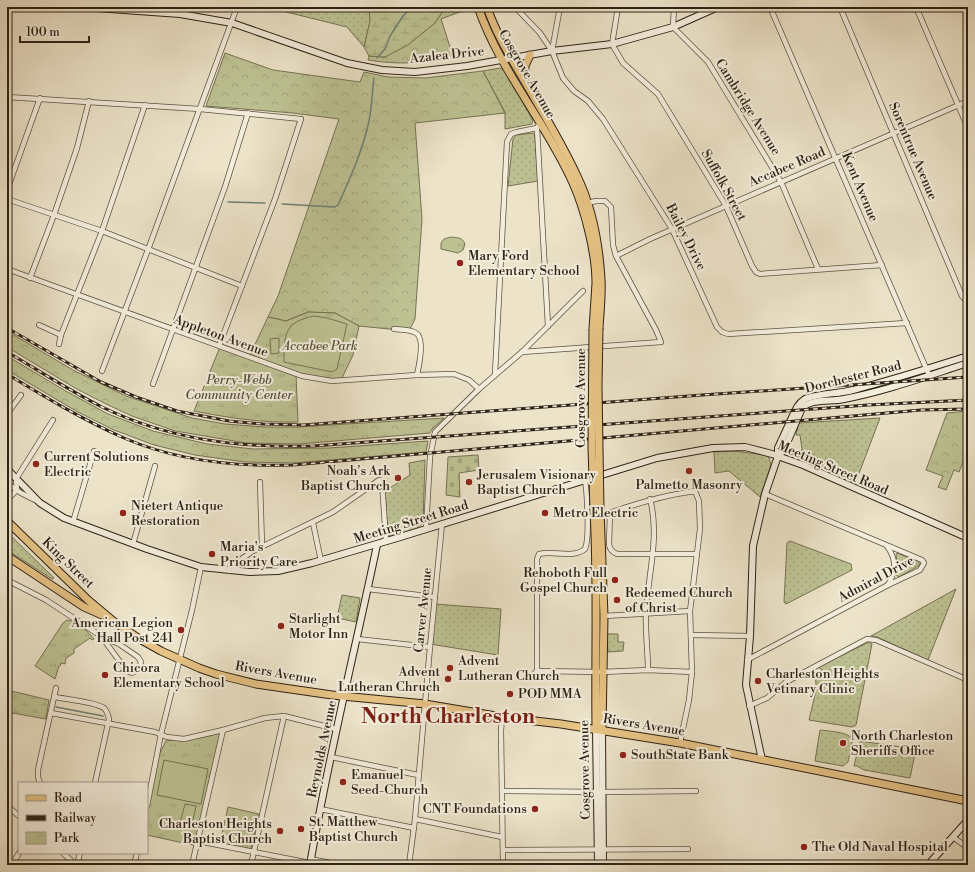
<svg xmlns="http://www.w3.org/2000/svg" width="975" height="872" font-family="'Libre Bodoni',serif">
  <defs>
    <pattern id="grass-dots" width="8" height="8" patternUnits="userSpaceOnUse"><rect width="8" height="8" fill="#bdc293"/><path d="M2 2h.1M6 6h.1" fill="none" stroke="#a3a67e" stroke-width="1.8" stroke-linecap="round"/></pattern>
    <pattern id="forest-crowns" width="20" height="18" patternUnits="userSpaceOnUse"><rect width="20" height="18" fill="#bdc293"/><path d="M2 6a3 3 0 1 1 6 0M12 15a3 3 0 1 1 6 0" fill="none" stroke="#a3a67e"/></pattern>
    <pattern id="wetland-marsh" width="20" height="14" patternUnits="userSpaceOnUse"><rect width="20" height="14" fill="#bdc293"/><path d="M1 5h8M5 5V1M11 12h8M15 12V8" fill="none" stroke="#a3a67e"/></pattern>
    <pattern id="cemetery-stones" width="16" height="16" patternUnits="userSpaceOnUse"><rect width="16" height="16" fill="#bdc293"/><path d="M2 7V4a2 2 0 0 1 4 0v3zM10 15v-3a2 2 0 0 1 4 0v3z" fill="#a3a67e"/></pattern>
    <pattern id="park-tufts" width="24" height="20" patternUnits="userSpaceOnUse"><rect width="24" height="20" fill="#bdc293"/><path d="M3 7l-1-3M5 7V3M7 7l1-3M15 17l-1-3M17 17v-4M19 17l1-3" fill="none" stroke="#a3a67e"/></pattern>
  </defs>
  <rect width="100%" height="100%" fill="#ece3c9"/>
  <filter id="stains"><feTurbulence type="fractalNoise" baseFrequency=".005" numOctaves="4"/><feColorMatrix values="0 0 0 0 .2 0 0 0 0 .09 0 0 0 0 .02 0 0 0 .5 -.17"/></filter>
  <radialGradient id="worn" r=".72"><stop offset=".6" stop-color="#630" stop-opacity="0"/><stop offset="1" stop-color="#630" stop-opacity=".3"/></radialGradient>
  <g fill="url(#grass-dots)" stroke="#757254">
    <path d="M266 7H369L370 21 364 47 347 27Z"/>
    <path d="M500 68 504 69 532 119 533 121 532 124 505 129V112L483 71Z"/>
    <path d="M533 133 535 136 538 181 508 186 513 139 516 135Z"/>
    <path d="M880 418 858 476 853 482H850L797 458 800 456 802 449 800 435H796V434L799 423Z"/>
    <path d="M734 451 766 455 769 458 771 465 760 497 729 471 715 473 714 452Z"/>
    <path d="M425 460 423 523 415 530 390 536 388 535 385 491 410 475 409 463Z"/>
    <path d="M7 532 54 578 52 579 7 550Z"/>
    <path d="M790 541 851 564 852 570 786 604 784 602 787 543Z"/>
    <path d="M956 589 928 660 877 637 871 636Z"/>
    <path d="M342 595 360 598 356 622 337 618Z"/>
    <path d="M435 604 501 609 498 655 430 644Z"/>
    <path d="M607 634H618V642H624L623 651 608 652Z"/>
    <path d="M869 642 872 644 856 725 852 727 809 720C811 710 820 683 814 675V672L819 674 822 670 818 667Z"/>
    <path d="M820 730C828 731 851 732 852 740 853 746 849 756 848 762L843 766 815 761Z"/>
    <path d="M860 741 916 749 910 778 864 770 857 766H854Z"/>
  </g>
  <g fill="url(#forest-crowns)" stroke="#757254">
    <path d="M446 7H473L441 19 454 59C425 63 397 65 368 60L369 56 385 57 434 24Z"/>
    <path d="M225 53 273 70 360 82 364 72 388 77 425 78 483 71 505 113 415 123 422 219 415 319 409 331 359 326 335 313 308 312 286 321 268 317 278 296 339 119 293 113 206 106Z"/>
    <path d="M7 331 73 370 126 396 192 418 225 424 265 427H298L444 418 432 429 430 433 299 444 246 443 175 431 132 416 106 404 75 388 7 347Z"/>
    <path d="M7 356 64 390 108 414 153 431 207 444 253 449 329 448 428 441 426 452 293 463 245 462 195 455 154 445 114 430 76 411 7 370Z"/>
    <path d="M968 411V450L959 472 954 470 946 490 938 487 943 476 926 470 947 413Z"/>
  </g>
  <g fill="url(#wetland-marsh)" stroke="#757254">
    <path d="M369 7H446L434 24 408 45 385 57 369 56 364 47 370 21Z"/>
    <path d="M7 690 49 700 46 719 7 712Z"/>
  </g>
  <path fill="url(#cemetery-stones)" stroke="#757254" d="M478 455 479 470 459 473 460 497 446 495 448 457Z"/>
  <g fill="url(#park-tufts)" stroke="#757254">
    <path d="M451 237C458 238 462 237 465 244L463 250 458 253 441 249V243L444 239Z"/>
    <path d="M308 312 335 313 359 326 353 355 341 380 296 374 298 422C263 423 229 418 194 411L220 347 249 357 268 317 286 321Z"/>
    <path d="M897 553 918 561 920 565 899 577 896 575 898 567 896 555Z"/>
    <path d="M67 620C75 620 90 633 94 639L92 640 90 638 74 649V653L66 658 65 664 61 663 60 666H59L55 679 35 666 63 623Z"/>
    <path d="M223 730 197 846 147 835V807L157 759 166 741 187 738Z"/>
    <path d="M228 807 259 814 251 849 220 843Z"/>
  </g>
  <g fill="#bdc293" stroke="#757254">
    <path d="M314 316 327 318 347 324 337 369 332 372 284 362C284 335 284 322 314 316Z"/>
    <path d="M279 338V353L271 354 270 339Z"/>
    <path d="M164 760 208 769 201 804 157 795Z"/>
    <path d="M185 804 196 806 191 829 179 826Z"/>
  </g>
  <g fill="none" stroke-linecap="round" stroke-linejoin="round">
    <g stroke="#6e8075" stroke-width="1.5">
      <path d="M377 58 385 49 390 36 403 16 412 7"/>
      <path d="M228 202 265 203"/>
      <path d="M282 204 335 207 338 205C351 176 362 152 369 121 372 107 372 92 374 78"/>
      <path d="M56 707 103 716"/>
    </g>
    <g stroke="#5d5243" stroke-width="6">
      <g id="street">
        <path d="M515 7 540 33 552 51 563 78 574 91 588 101 603 119 672 229 717 327 722 332 728 334 907 323"/>
        <path d="M618 7 612 44 623 63 658 94 726 206 752 266 756 272 760 274 882 265"/>
        <path d="M674 7 673 27 708 62 781 182 818 269"/>
        <path d="M770 7 929 375"/>
        <path d="M840 7 962 296 968 303"/>
        <path d="M916 7 968 128"/>
        <path d="M552 51 560 7"/>
        <path d="M7 97 200 109 301 119 275 199 219 346"/>
        <path d="M538 126 537 128 548 326"/>
        <path d="M7 190 40 98"/>
        <path d="M7 199 102 231 242 286"/>
        <path d="M616 256 650 239 968 101"/>
        <path d="M7 269 302 376 332 381 417 375 454 374 469 380 479 389"/>
        <path d="M30 278 54 215 77 148 89 101"/>
        <path d="M39 325 61 335"/>
        <path d="M394 329C401 330 409 329 416 333 425 338 419 366 417 375"/>
        <path d="M59 344 61 335 102 231 145 105"/>
        <path d="M522 352 661 342 656 330 616 256 613 245 611 207 605 201H596L588 203"/>
        <path d="M102 371 149 247 237 7"/>
        <path d="M495 374 507 142 511 134 517 132 537 128"/>
        <path d="M153 384 225 187 248 113"/>
        <path d="M7 414 21 395"/>
        <path d="M260 482 262 545"/>
        <path d="M7 483 21 493 37 501"/>
        <path d="M7 500 17 490 16 479 53 420"/>
        <path d="M73 522 94 451"/>
        <path d="M313 523 321 561"/>
        <path d="M426 529 430 457 435 432 479 389 522 352 583 291"/>
        <path d="M133 544 155 466"/>
        <path d="M887 546C897 560 896 571 888 585"/>
        <path d="M230 571 234 564 253 551 333 512 379 480 382 481 386 542"/>
        <path d="M7 580 46 600 101 636 119 644 138 657 141 662 139 669 132 673 126 670 101 636"/>
        <path d="M368 589 435 597"/>
        <path d="M604 616 690 611"/>
        <path d="M691 635 750 636"/>
        <path d="M357 639 430 647"/>
        <path d="M747 660 888 585 920 570 924 563 922 560 765 494"/>
        <path d="M648 670C648 651 645 631 646 612 648 575 660 536 650 499"/>
        <path d="M537 671V559L539 554C554 550 573 559 585 549 590 538 587 493 585 480"/>
        <path d="M533 675 537 671 602 672 648 670 692 672"/>
        <path d="M55 697C65 699 96 702 104 708 107 711 108 714 109 719L95 783"/>
        <path d="M749 706 767 698 786 682 867 639 876 640 968 680"/>
        <path d="M51 713 155 732 167 737 184 739 223 730 265 718 284 716 336 729"/>
        <path d="M502 717 501 731 503 865"/>
        <path d="M680 743 689 700 692 672 690 611 700 529 699 501 695 491C665 495 641 502 612 512L610 514 609 543C609 548 612 552 617 554H696"/>
        <path d="M331 757 418 775"/>
        <path d="M40 783 38 777V770L56 688"/>
        <path d="M502 791 602 792 696 791"/>
        <path d="M7 806 19 816"/>
        <path d="M147 806 161 734 192 610 201 567"/>
        <path d="M320 809 414 828"/>
        <path d="M415 819 502 837"/>
        <path d="M953 837 968 848"/>
        <path d="M198 841 310 863"/>
        <path d="M503 850 688 849"/>
        <path d="M63 853 76 865"/>
        <path d="M310 859 341 865"/>
        <path d="M409 862 421 865"/>
        <path d="M12 865 19 853"/>
        <path d="M77 865 80 853"/>
        <path d="M134 865 137 853"/>
        <path d="M192 865 223 730"/>
        <path d="M251 865 284 716"/>
        <path d="M409 865 415 819 430 647 442 524"/>
      </g>
    </g>
    <g stroke="#2d2216" stroke-width="8">
      <g id="secondary">
        <path d="M82 7 180 14 232 23 347 63 382 70 415 72 467 66 552 51 612 44 673 27 718 7"/>
        <path d="M778 456 784 450 802 408C813 398 830 402 844 399 886 391 927 376 968 363"/>
        <path d="M7 469 40 503 64 518 147 549 201 567 250 572 278 571 312 563 397 538 657 458 713 448 745 447 772 454 803 465 968 538"/>
        <path d="M596 729 598 865"/>
        <path d="M602 730 603 865"/>
        <path d="M762 760 746 685 750 636 753 546 765 494 778 456V448L795 411C798 405 802 400 807 398 822 393 838 394 853 390 892 380 930 368 968 356"/>
        <path d="M310 865C328 757 355 651 377 545"/>
        <path d="M928 865 968 820"/>
      </g>
    </g>
    <g stroke="#2d2216" stroke-width="9">
      <g id="primary">
        <path d="M478 7C500 71 546 122 573 183 585 210 596 253 596 283 595 298 594 314 593 329"/>
        <path d="M487 7C495 31 508 53 521 75 540 108 561 141 577 176 592 207 599 245 601 279 602 295 600 312 599 328"/>
        <path d="M524 79 525 66 530 55"/>
        <path d="M594 510C598 583 595 656 596 729"/>
        <path d="M600 510 604 616 602 730"/>
        <path d="M7 521 88 600 113 621 138 638 161 651 199 668 216 674 256 684 332 695 425 704 502 717 561 724 680 743 968 801"/>
        <path d="M7 556 84 607 102 615"/>
      </g>
    </g>
    <use href="#street" stroke="#f3eddc" stroke-width="4.5"/>
    <use href="#secondary" stroke="#f3eddc" stroke-width="6"/>
    <use href="#primary" stroke="#e6c284" stroke-width="7"/>
    <g stroke="#2d2216" stroke-width="3">
      <g id="rail">
        <path d="M7 328 101 382 136 397 177 411 229 421 263 424 303 425 384 419 702 395 968 377"/>
        <path d="M7 352C38 370 70 391 102 407 170 440 239 448 313 446L868 405 968 400"/>
        <path d="M7 374C45 397 83 420 124 438 177 461 236 467 293 465L921 410 968 409"/>
      </g>
    </g>
    <use href="#rail" stroke="#f3eddc" stroke-width="1.5" stroke-dasharray="4.5" stroke-linecap="butt"/>
    <g stroke="#2d2216" stroke-width="9" stroke-linecap="butt">
      <g id="primary-bridge">
        <path d="M599 328 598 386 600 510"/>
        <path d="M593 329 592 447 594 510"/>
      </g>
    </g>
    <use href="#primary-bridge" stroke="#e6c284" stroke-width="7"/>
  </g>
  <g fill="#8f2418" stroke="#f3eddc" stroke-width="1.5">
    <circle cx="460" cy="263" r="4"/>
    <circle cx="36" cy="464" r="4"/>
    <circle cx="689" cy="471" r="4"/>
    <circle cx="398" cy="478" r="4"/>
    <circle cx="469" cy="482" r="4"/>
    <circle cx="123" cy="513" r="4"/>
    <circle cx="545" cy="513" r="4"/>
    <circle cx="212" cy="554" r="4"/>
    <circle cx="615" cy="580" r="4"/>
    <circle cx="617" cy="600" r="4"/>
    <circle cx="281" cy="626" r="4"/>
    <circle cx="181" cy="630" r="4"/>
    <circle cx="450" cy="668" r="4"/>
    <circle cx="105" cy="675" r="4"/>
    <circle cx="448" cy="679" r="4"/>
    <circle cx="758" cy="681" r="4"/>
    <circle cx="510" cy="694" r="4"/>
    <circle cx="843" cy="743" r="4"/>
    <circle cx="623" cy="755" r="4"/>
    <circle cx="343" cy="782" r="4"/>
    <circle cx="535" cy="809" r="4"/>
    <circle cx="301" cy="829" r="4"/>
    <circle cx="280" cy="831" r="4"/>
    <circle cx="804" cy="847" r="4"/>
  </g>
  <g text-anchor="middle" dominant-baseline="central" stroke-width="4" stroke-linejoin="round" paint-order="stroke">
    <g font-size="13" fill="#2d2216" stroke="#f3eddc">
      <text transform="translate(447 55) rotate(-6)">Azalea Drive</text>
      <text transform="translate(527 74) rotate(60)">Cosgrove Avenue</text>
      <text transform="translate(748 107) rotate(58)">Cambridge Avenue</text>
      <text transform="translate(913 151) rotate(67)">Sorentrue Avenue</text>
      <text transform="translate(787 167) rotate(-23)">Accabee Road</text>
      <text transform="translate(724 185) rotate(61)">Suffolk Street</text>
      <text transform="translate(860 187) rotate(67)">Kent Avenue</text>
      <text transform="translate(686 237) rotate(63)">Bailey Drive</text>
      <text transform="translate(221 336) rotate(20)">Appleton Avenue</text>
      <text transform="translate(853 377) rotate(-14)">Dorchester Road</text>
      <text transform="translate(581 398) rotate(-90)">Cosgrove Avenue</text>
      <text transform="translate(833 468) rotate(23)">Meeting Street Road</text>
      <text transform="translate(411 522) rotate(-17)">Meeting Street Road</text>
      <text transform="translate(68 563) rotate(44)">King Street</text>
      <text transform="translate(876 579) rotate(-28)">Admiral Drive</text>
      <text transform="translate(423 610) rotate(-84)">Carver Avenue</text>
      <text transform="translate(276 673) rotate(10)">Rivers Avenue</text>
      <text transform="translate(644 725) rotate(9)">Rivers Avenue</text>
      <text transform="translate(322 749) rotate(-78)">Reynolds Avenue</text>
      <text transform="translate(585 770) rotate(-91)">Cosgrove Avenue</text>
    </g>
    <g font-size="13" fill="#2d2216" stroke="#f3eddc" text-anchor="start">
      <text x="468" y="256">Mary Ford<tspan x="468" dy="15">Elementary School</tspan></text>
      <text x="44" y="457">Current Solutions<tspan x="44" dy="15">Electric</tspan></text>
      <text x="390" y="471" text-anchor="end">Noah's Ark<tspan x="390" dy="15">Baptist Church</tspan></text>
      <text x="477" y="475">Jerusalem Visionary<tspan x="477" dy="15">Baptist Church</tspan></text>
      <text x="689" y="485" text-anchor="middle">Palmetto Masonry</text>
      <text x="131" y="506">Nietert Antique<tspan x="131" dy="15">Restoration</tspan></text>
      <text x="553" y="513">Metro Electric</text>
      <text x="220" y="547">Maria's<tspan x="220" dy="15">Priority Care</tspan></text>
      <text x="607" y="573" text-anchor="end">Rehoboth Full<tspan x="607" dy="15">Gospel Church</tspan></text>
      <text x="625" y="593">Redeemed Church<tspan x="625" dy="15">of Christ</tspan></text>
      <text x="289" y="619">Starlight<tspan x="289" dy="15">Motor Inn</tspan></text>
      <text x="173" y="623" text-anchor="end">American Legion<tspan x="173" dy="15">Hall Post 241</tspan></text>
      <text x="458" y="661">Advent<tspan x="458" dy="15">Lutheran Church</tspan></text>
      <text x="113" y="668">Chicora<tspan x="113" dy="15">Elementary School</tspan></text>
      <text x="440" y="672" text-anchor="end">Advent<tspan x="440" dy="15">Lutheran Chruch</tspan></text>
      <text x="766" y="674">Charleston Heights<tspan x="766" dy="15">Vetinary Clinic</tspan></text>
      <text x="518" y="694">POD MMA</text>
      <text x="851" y="736">North Charleston<tspan x="851" dy="15">Sheriffs Office</tspan></text>
      <text x="631" y="755">SouthState Bank</text>
      <text x="351" y="775">Emanuel<tspan x="351" dy="15">Seed-Church</tspan></text>
      <text x="527" y="809" text-anchor="end">CNT Foundations</text>
      <text x="309" y="822">St. Matthew<tspan x="309" dy="15">Baptist Church</tspan></text>
      <text x="272" y="824" text-anchor="end">Charleston Heights<tspan x="272" dy="15">Baptist Church</tspan></text>
      <text x="812" y="847">The Old Naval Hospital</text>
    </g>
    <g font-size="13" font-style="italic" fill="#58523c" stroke="#f3eddc">
      <text x="320" y="346">Accabee Park</text>
      <text x="239" y="380">Perry-Webb<tspan x="239" dy="15">Community Center</tspan></text>
    </g>
    <g font-size="21" font-weight="bold" fill="#7a1f14" stroke="#f3eddc">
      <text x="448" y="717">North Charleston</text>
    </g>
  </g>
  <rect width="975" height="872" fill="none" stroke="#ece3c9" stroke-width="24"/>
  <rect x="8" y="8" width="959" height="856" fill="none" stroke="#2d2216" stroke-width="2"/>
  <rect x="12" y="12" width="951" height="848" fill="none" stroke="#2d2216"/>
  <rect x="18" y="782" width="130" height="72" fill="#f3eddc" stroke="#a49c8d"/>
  <rect x="26" y="795" width="20" height="6" fill="#e6c284" stroke="#a49c8d"/>
  <text x="54" y="802" font-size="12" fill="#2d2216">Road</text>
  <rect x="26" y="815" width="20" height="6" fill="#2d2216" stroke="#a49c8d"/>
  <text x="54" y="822" font-size="12" fill="#2d2216">Railway</text>
  <rect x="26" y="832" width="20" height="12" fill="url(#park-tufts)" stroke="#a49c8d"/>
  <text x="54" y="842" font-size="12" fill="#2d2216">Park</text>
  <path d="M20 36v6h69v-6" fill="none" stroke="#2d2216" stroke-width="2"/>
  <text x="26" y="36" font-size="12" fill="#2d2216" stroke="#f3eddc" stroke-width="3" paint-order="stroke">100 m</text>
  <rect width="100%" height="100%" filter="url(#stains)"/>
  <rect width="100%" height="100%" fill="url(#worn)"/>
</svg>
